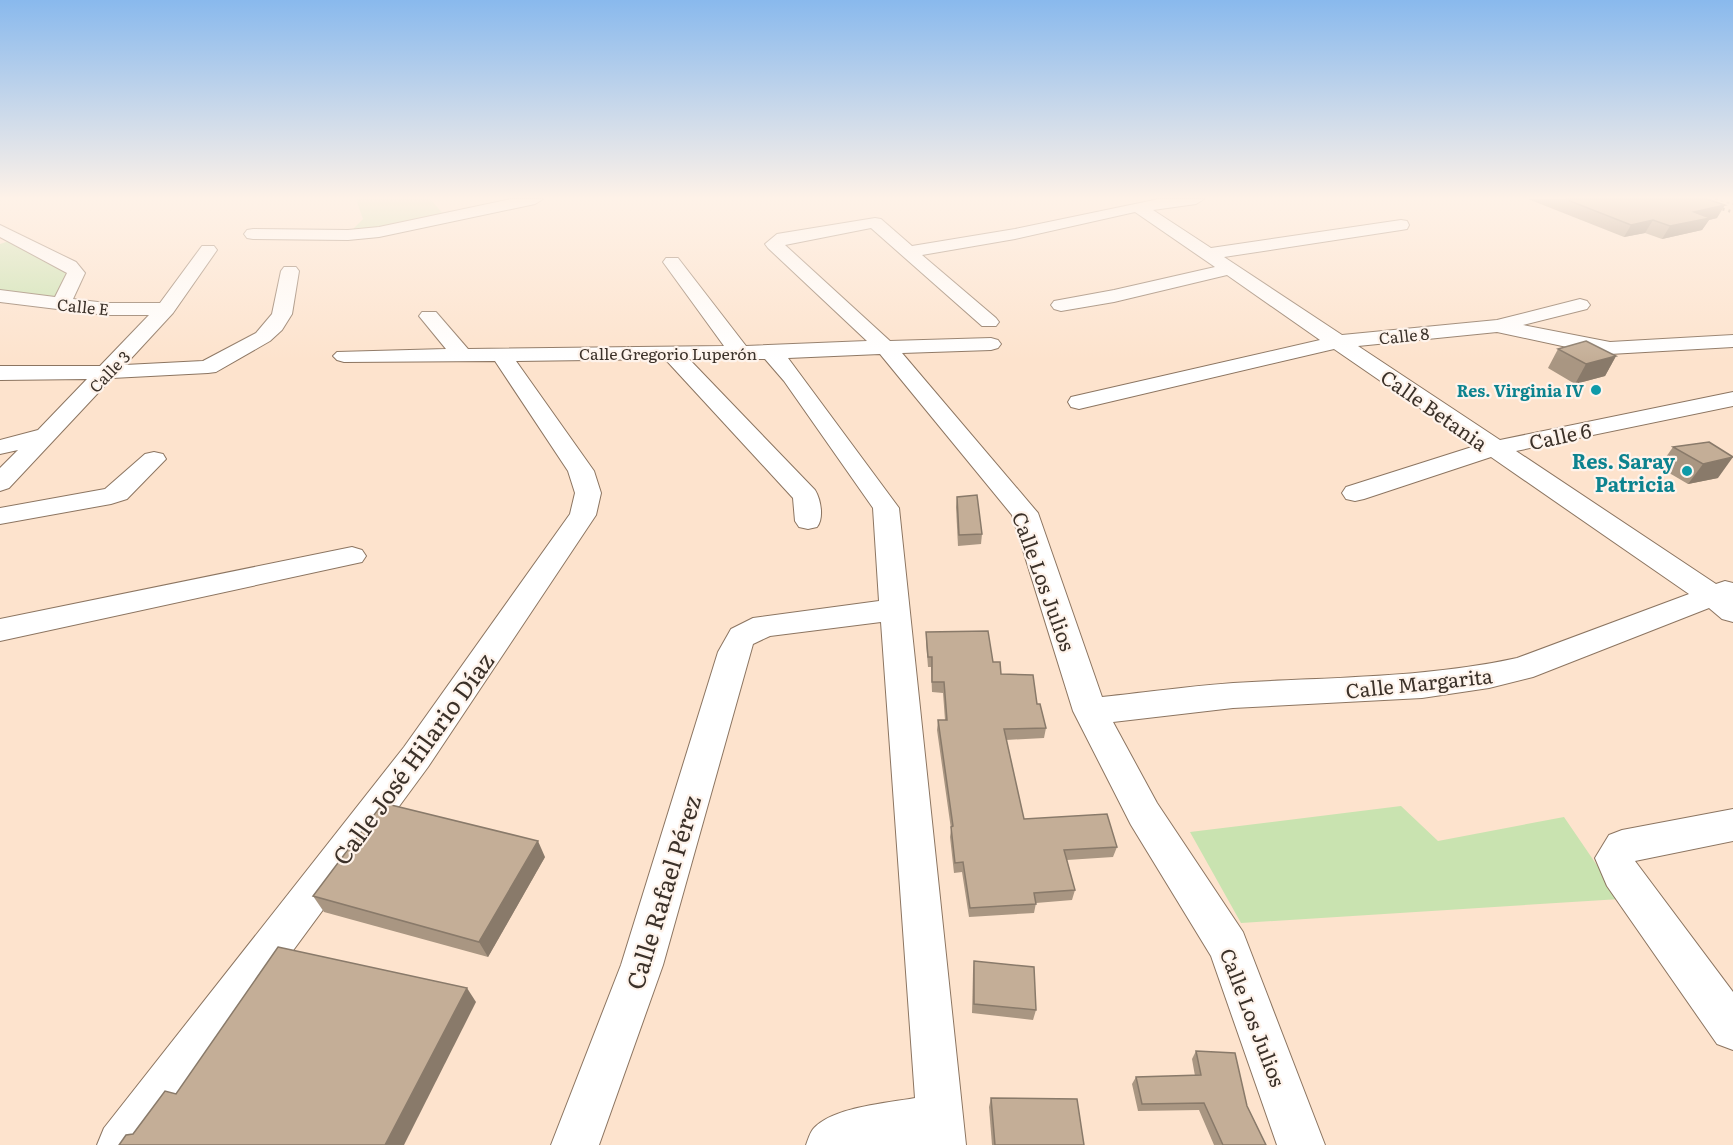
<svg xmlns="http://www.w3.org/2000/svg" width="1733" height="1145" font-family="Literata,serif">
  <rect width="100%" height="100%" fill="#fde3cd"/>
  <g fill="#c9e3b0">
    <path d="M356 199H430L445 216 349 233 363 219Z"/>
    <path d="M9 241 68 273 56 298 0 292V244Z"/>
    <path d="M1401 806 1438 841 1564 817 1620 899 1241 923 1190 832Z"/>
  </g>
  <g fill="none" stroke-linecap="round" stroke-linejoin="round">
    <g stroke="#8c7561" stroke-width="2">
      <g id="minor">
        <path d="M511 199H543L535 204 379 237 348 240 253 239 247 238 244 234 247 230 253 229 348 230 379 227Z"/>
        <path d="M1159 199H1204L1196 204 1153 210 1211 248 1401 220 1407 221 1409 225 1407 229 1401 230 1224 257 1342 335 1497 320 1580 299 1587 301 1590 305 1587 309 1523 325 1610 342 1733 335V347L1610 354 1590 352 1497 332 1358 346 1500 440 1733 392V406L1516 451 1716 584 1725 581 1733 583V622L1722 619 1709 608 1533 677 1489 688 1422 698 1233 708 1113 722 1157 803 1243 932 1325 1145H1277L1211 956 1131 825 1073 711 1012 515 880 354 788 358 899 508 966 1145H806C808 1140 810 1132 814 1128 833 1107 888 1103 915 1098L881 622 770 636 753 644 663 965 599 1145H551L621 965 718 652 731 629 753 618 879 601 873 508 784 381 765 359H689L815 490C821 500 824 518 817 527L808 529 799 527 795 521 793 498 665 359 516 361 594 471 601 493 596 515 428 767 150 1145H97L104 1128 404 747 570 514 575 493 568 471 495 361 344 362 337 360 333 356 337 352 446 349 419 316 422 312H436L468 349 724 346 663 262 666 258H678L746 346 867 341 768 248 765 244 777 234 783 233 875 218 881 219 912 246 1015 229ZM1135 212 1215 267 1114 290 1054 301 1051 305 1054 309 1061 311 1114 302 1227 275 1320 340 1071 397 1068 402 1071 407 1079 409 1334 349 1475 446 1346 487 1342 493 1346 499 1355 501 1364 499 1491 457 1689 594 1517 658C1430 677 1342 677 1252 682 1202 684 1152 692 1102 697L1038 513 902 353 991 350 998 348 1001 344 998 340 991 338 890 341 785 245 871 228 982 326H996L999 322 996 318 922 255 1015 239Z"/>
        <path d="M0 225 76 262 85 273 73 299 106 303H160L202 246H214L217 250 173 313 125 365 203 361 256 333 272 314 281 271 284 267H296L299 271 292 314 282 330 270 341 216 372 208 373 112 378 9 488 0 491V468L18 450 0 454V440L38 430 87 379 0 380V366H100L149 315H106L0 302V290L55 297 67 273 0 237Z"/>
        <path d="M154 452 163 454 166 459 127 499 111 504 0 524V508L105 489 145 454Z"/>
        <path d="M352 547 362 550 366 556 362 562 0 641V619Z"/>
        <path d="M1733 809V841L1635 861 1733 992V1050L1717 1044 1607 886 1595 858 1609 835 1622 830Z"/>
      </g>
    </g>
    <path stroke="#baa695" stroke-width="2" stroke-dasharray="3 3" stroke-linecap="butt" d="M1715 199 1733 204"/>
    <use href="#minor" fill="#fff" fill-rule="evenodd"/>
    <path stroke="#7c6d60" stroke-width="3" stroke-dasharray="2 4" stroke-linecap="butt" d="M1688 199 1733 212"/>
  </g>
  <g fill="#a99682">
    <path d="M1528 199H1707L1717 218 1709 220 1702 230 1662 239 1645 233 1624 237Z"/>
    <path d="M1558 349 1616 356 1605 376 1575 384 1548 368Z"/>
    <path d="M1709 442 1718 478 1688 484 1659 467 1673 447Z"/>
    <path d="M957 497 982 534 981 544 958 546 956 507Z"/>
    <path d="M926 632 993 662 1001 674 1037 704 1046 728 1044 738 1006 740 1024 819 1117 847 1113 857 1067 860 1075 890 1072 900 1036 903 1034 913 969 917 962 872 954 873 950 837 951 829 937 730 938 720H945L943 693 932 692 931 667H928L926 642Z"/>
    <path d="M545 857 488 957 324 912 313 896Z"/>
    <path d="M974 961 1036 1010 1033 1020 972 1013 973 971Z"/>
    <path d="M1196 1051 1247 1106 1266 1145H1214L1199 1110 1138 1111 1132 1084 1136 1077 1195 1076 1192 1059Z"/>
    <path d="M991 1098 1084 1145H992L989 1107Z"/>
  </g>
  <g fill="#897a6a">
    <path d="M1725 205 1717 218 1709 220 1702 230 1662 239 1670 226 1694 212Z"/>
    <path d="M1653 220 1645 233 1624 237 1631 225Z"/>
    <path d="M1616 356 1605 376 1575 384 1586 364Z"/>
    <path d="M1733 457 1718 478 1688 484 1703 464Z"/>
    <path d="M538 841 545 857 488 957 479 942Z"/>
    <path d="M467 988 476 1002 404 1145H385Z"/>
  </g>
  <g fill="#c4ae97" stroke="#897a6a" stroke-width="1.5">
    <path d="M1565 199H1707L1725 205 1694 212 1710 218 1670 226 1653 220 1631 225Z"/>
    <path d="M1586 341 1616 356 1586 364 1558 349Z"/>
    <path d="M1709 442 1733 457 1703 464 1673 447Z"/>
    <path d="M977 495 982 534 959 535 957 497Z"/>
    <path d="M988 631 993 662H1000L1001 674 1033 675 1037 704H1040L1046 728 1004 729 1024 819 1107 814 1117 847 1064 850 1075 890 1034 893 1036 904 970 908 963 862 955 863 951 827 953 826 938 720H947L944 682H932V657H928L926 632Z"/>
    <path d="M383 803 538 841 479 942 313 896Z"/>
    <path d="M278 947 467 988 385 1145H119L126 1135 133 1134 165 1091 176 1094Z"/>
    <path d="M974 961 1034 967 1036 1010 974 1004Z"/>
    <path d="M1196 1051 1235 1053 1247 1106 1266 1145H1223L1204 1103 1142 1104 1136 1077 1201 1075Z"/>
    <path d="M991 1098 1077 1099 1084 1145H995Z"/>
  </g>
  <linearGradient id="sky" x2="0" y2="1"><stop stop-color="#89b9ed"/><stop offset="0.55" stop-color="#fef2e8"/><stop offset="1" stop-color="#fef2e8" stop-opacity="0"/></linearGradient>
  <rect width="1733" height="360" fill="url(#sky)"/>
  <g fill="#0f9aa8" stroke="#fef3eb" stroke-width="2">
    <circle cx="1596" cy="390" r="6"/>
    <circle cx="1687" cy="471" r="6"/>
  </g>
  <g text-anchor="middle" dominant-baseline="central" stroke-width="4.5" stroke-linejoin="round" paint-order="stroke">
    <g font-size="16" fill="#3b3129" stroke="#fef3eb">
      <text transform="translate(83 306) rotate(6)">Calle E</text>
      <text transform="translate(1404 335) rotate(-6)">Calle 8</text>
      <text x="668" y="353">Calle Gregorio Luperón</text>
      <text transform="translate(109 371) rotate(-46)">Calle 3</text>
    </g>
    <g font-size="16" font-weight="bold" fill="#0d838f" stroke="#fef3eb" text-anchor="end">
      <text x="1584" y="390">Res. Virginia IV</text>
    </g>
    <g font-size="20" fill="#3b3129" stroke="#fef3eb">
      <text transform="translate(1435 409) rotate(35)">Calle Betania</text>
      <text transform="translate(1560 435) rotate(-12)">Calle 6</text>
      <text transform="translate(1045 581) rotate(70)">Calle Los Julios</text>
      <text transform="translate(1419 682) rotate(-6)">Calle Margarita</text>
      <text transform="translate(1254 1017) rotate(69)">Calle Los Julios</text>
    </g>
    <g font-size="20" font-weight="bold" fill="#0d838f" stroke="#fef3eb" text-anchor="end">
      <text x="1675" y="460">Res. Saray<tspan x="1675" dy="23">Patricia</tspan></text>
    </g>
    <g font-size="24" fill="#3b3129" stroke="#fef3eb">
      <text transform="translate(412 758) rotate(-54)">Calle José Hilario Díaz</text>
      <text transform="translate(662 892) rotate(-73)">Calle Rafael Pérez</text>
    </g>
  </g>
</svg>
